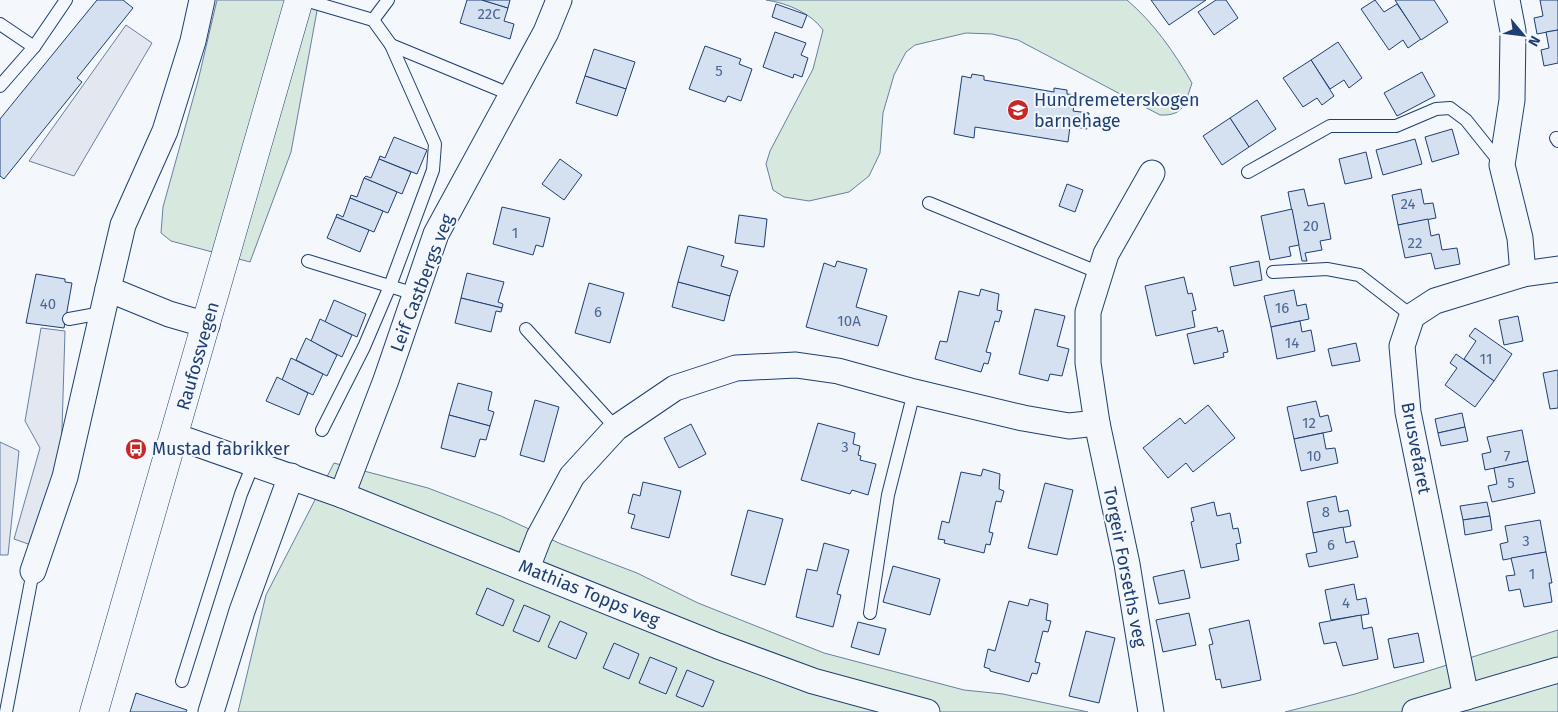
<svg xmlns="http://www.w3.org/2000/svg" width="1558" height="712" font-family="'Fira Sans',sans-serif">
  <rect width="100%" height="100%" fill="#f4f7fb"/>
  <g fill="#d7e8df" stroke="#687fa3">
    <path d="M217 0H319L291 152 250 262 171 241 161 233 163 207 198 81Z"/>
    <path d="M766 0H1127C1154 23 1174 52 1192 83 1185 103 1185 116 1160 115L1018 40 992 34 966 33 915 45 906 52 894 75 883 113 880 153 869 176 849 192 809 201 784 197 773 190 766 164 770 151 813 69 823 30C811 13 787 3 766 0Z"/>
    <path d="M334 463 428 488 501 516 561 544 637 573 698 603 824 653 964 690 1003 694 1088 712H238L266 595Z"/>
    <path d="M1558 630V712H1285L1355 694Z"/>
  </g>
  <g fill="#e3e8f0" stroke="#687fa3">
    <path d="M126 25 152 43 74 176 29 161Z"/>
    <path d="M41 328 65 331 61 462 34 546 14 539 40 448 25 421Z"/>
    <path d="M0 442 19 451 8 555H0Z"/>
  </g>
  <g fill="#d5e0f0" stroke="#1d3f73">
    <path d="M97 0H123L133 8 77 78 82 82 4 179 0 176V119Z"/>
    <path d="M467 0H482L508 8 504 21 514 24 510 39 460 23Z"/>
    <path d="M482 0H510L508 8Z"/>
    <path d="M1151 0H1206L1169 25Z"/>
    <path d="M1216 0H1226L1238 18 1214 35 1198 12Z"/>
    <path d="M1375 0 1384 12 1397 4 1421 39 1408 48 1403 40 1389 50 1361 9Z"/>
    <path d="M1395 0H1434L1448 22 1421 40Z"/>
    <path d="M1540 0H1558V30L1537 34 1534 18 1543 16Z"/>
    <path d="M776 4 807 15 802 28 772 17Z"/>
    <path d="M1558 30V63L1544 66 1541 50 1549 48 1546 32Z"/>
    <path d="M775 32 806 43 801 55 808 58 802 77 794 74 793 78 763 67Z"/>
    <path d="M1338 42 1362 78 1349 88 1344 80 1330 89 1311 60Z"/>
    <path d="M705 46 741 59 739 64 752 69 741 101 728 96 725 102 689 89Z"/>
    <path d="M594 49 635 62 626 89 585 76Z"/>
    <path d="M1311 60 1334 96 1322 105 1317 98 1303 107 1283 78Z"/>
    <path d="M1422 72 1435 96 1397 116 1384 93Z"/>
    <path d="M972 74 984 76V80L1054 92V88L1067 90V94L1076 95 1073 111 1089 113 1087 129 1070 126 1068 142 975 127 974 138 954 134 962 76 971 78Z"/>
    <path d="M585 76 626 89 617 116 576 103Z"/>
    <path d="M1257 100 1276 129 1249 147 1230 118Z"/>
    <path d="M1230 118 1249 147 1222 165 1203 136Z"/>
    <path d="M1452 129 1459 154 1432 162 1425 137Z"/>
    <path d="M394 137 427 150 417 174 379 159 380 156 385 158Z"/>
    <path d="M1415 139 1422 164 1383 175 1376 150Z"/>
    <path d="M1366 152 1372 178 1345 184 1339 159Z"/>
    <path d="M379 159 411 172 402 194 364 178 366 176 371 178Z"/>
    <path d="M560 159 582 175 564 200 542 184Z"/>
    <path d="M364 178 397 192 388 213 350 198 351 195 357 197Z"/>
    <path d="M1067 184 1083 190 1075 212 1059 206Z"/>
    <path d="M1304 189 1308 206 1324 203 1331 239 1320 241 1322 250 1305 253 1307 261H1302L1288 192Z"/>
    <path d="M1421 189 1424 204 1433 203 1436 218 1398 225 1392 195Z"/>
    <path d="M350 198 383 211 374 232 336 217 337 214 343 217Z"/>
    <path d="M502 207 550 218 543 247 536 245 533 255 493 244Z"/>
    <path d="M1292 209 1299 245 1289 247 1291 256 1270 260 1261 216Z"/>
    <path d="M739 215 767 219 764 247 735 243Z"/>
    <path d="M336 217 369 230 360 252 327 238Z"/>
    <path d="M1428 219 1431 236 1439 234 1442 250 1457 248 1460 264 1435 269 1431 253 1405 258 1398 225Z"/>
    <path d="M688 246 724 256 721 266 738 271 730 296 678 282Z"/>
    <path d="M837 261 867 269 856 307 887 316 878 346 806 327 824 263 835 267Z"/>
    <path d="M1259 261 1262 280 1234 286 1230 267Z"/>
    <path d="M467 273 504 282 498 302 503 304 502 308 461 298Z"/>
    <path d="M36 274 65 279V282L72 283 64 328 26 323Z"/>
    <path d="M1184 277 1188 294 1192 293 1196 310 1192 311 1195 327 1156 336 1145 286Z"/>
    <path d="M678 282 730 296 724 321 672 307Z"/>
    <path d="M589 283 624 293 610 343 575 333Z"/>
    <path d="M981 289 999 294 997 310 1002 311 999 322 995 321 986 352 991 353 988 364 984 363 981 372 935 359 940 341 947 342 959 291 979 296Z"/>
    <path d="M1294 290 1297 306 1306 304 1309 319 1271 327 1264 296Z"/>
    <path d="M461 298 502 308 501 312 496 311 491 332 455 323Z"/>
    <path d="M334 300 366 314 357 337 325 322Z"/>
    <path d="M1035 309 1065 316 1057 346 1069 349 1062 376 1050 374 1048 381 1019 374Z"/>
    <path d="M1518 316 1523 341 1504 345 1499 320Z"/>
    <path d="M320 319 352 335 342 357 311 341Z"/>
    <path d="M1300 321 1302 332 1311 330 1315 351 1277 359 1271 327Z"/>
    <path d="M1217 327 1218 332 1223 330 1228 352 1223 353 1224 357 1194 364 1187 334Z"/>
    <path d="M1475 328 1512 354 1494 381 1464 359 1476 341 1469 336Z"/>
    <path d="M306 338 337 355 327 376 296 360Z"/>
    <path d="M1356 343 1360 361 1332 366 1328 349Z"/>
    <path d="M1456 354 1494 381 1475 407 1445 385 1457 368 1450 363Z"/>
    <path d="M291 358 323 374 313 395 282 380Z"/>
    <path d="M1558 370V408L1550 409 1543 373Z"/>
    <path d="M277 377 308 393 299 415 266 401Z"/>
    <path d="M458 383 492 392 488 410 494 412 490 426 449 415Z"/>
    <path d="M535 400 559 407 544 462 520 455Z"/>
    <path d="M1316 401 1320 417 1328 415 1332 431 1294 439 1287 407Z"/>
    <path d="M1208 405 1235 438 1193 472 1186 463 1168 478 1143 448 1180 418 1185 424Z"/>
    <path d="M1462 413 1465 427 1438 433 1435 419Z"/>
    <path d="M449 415 490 426 486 440 480 439 475 457 441 448Z"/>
    <path d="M818 423 855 433 853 444 860 446 858 455 861 456 860 460 876 464 868 495 852 490 850 494 801 480Z"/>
    <path d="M691 424 706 454 679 468 664 438Z"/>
    <path d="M1465 427 1468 441 1441 446 1438 433Z"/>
    <path d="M1522 430 1528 461 1485 470 1482 454 1491 452 1487 437Z"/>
    <path d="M1323 433 1326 449 1335 448 1338 463 1301 471 1294 439Z"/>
    <path d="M1528 461 1535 493 1492 502 1488 486 1497 484 1494 468Z"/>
    <path d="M983 469 1000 474 999 489 1004 491 1001 502 996 501 989 532 993 533 990 545 986 544 984 553 944 543 945 540 938 539 942 521 949 523 961 472 981 476Z"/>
    <path d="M643 482 681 491 669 538 631 528 635 515 628 513 633 494 640 496Z"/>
    <path d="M1045 483 1073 490 1057 555 1028 548Z"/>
    <path d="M1336 496 1339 512 1348 510 1351 526 1313 533 1307 502Z"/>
    <path d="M1214 502 1217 516 1230 513 1233 529 1238 528 1241 543 1236 544 1239 560 1201 568 1191 522 1194 521 1191 508Z"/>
    <path d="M1487 502 1490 516 1463 520 1460 506Z"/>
    <path d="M748 510 783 519 765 585 731 575Z"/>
    <path d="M1490 516 1492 530 1465 535 1463 520Z"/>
    <path d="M1540 520 1546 552 1503 560 1500 544 1508 542 1505 526Z"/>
    <path d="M1343 527 1346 543 1354 541 1358 557 1309 567 1306 554 1317 552 1313 533Z"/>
    <path d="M824 543 849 550 837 594 841 595 833 627 796 617 807 569 817 571Z"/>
    <path d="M1546 552 1552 583H1549L1552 602 1524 607 1520 589 1509 591 1506 576 1515 575 1511 558Z"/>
    <path d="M893 566 940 579 930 615 883 602Z"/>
    <path d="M1184 570 1190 598 1159 604 1153 577Z"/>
    <path d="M1354 584 1357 600 1366 598 1369 614 1331 620 1325 590Z"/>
    <path d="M487 588 514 600 503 626 476 614Z"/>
    <path d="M1030 599 1048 604 1046 620 1051 621 1048 632 1043 631 1035 662 1040 663 1037 674 1032 673 1029 682 990 671V669L984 667 988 649 995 651 1009 601 1028 606Z"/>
    <path d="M524 605 550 616 539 642 513 631Z"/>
    <path d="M1189 613 1196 645 1163 652 1156 620Z"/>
    <path d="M1361 615 1363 629 1372 627 1378 659 1343 666 1336 642 1324 644 1319 623Z"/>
    <path d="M1249 620 1261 680 1222 688 1220 679 1216 680 1209 645 1213 644 1209 629Z"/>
    <path d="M560 621 587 633 576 659 548 647Z"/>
    <path d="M858 622 886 629 879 655 851 647Z"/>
    <path d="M1086 631 1115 638 1099 703 1069 696Z"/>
    <path d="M1418 633 1424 662 1394 668 1388 639Z"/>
    <path d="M614 643 639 654 629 679 603 668Z"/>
    <path d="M650 657 677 668 666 694 639 683Z"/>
    <path d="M687 670 714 681 703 707 676 696Z"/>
    <path d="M136 693 187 710 186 712H130Z"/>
  </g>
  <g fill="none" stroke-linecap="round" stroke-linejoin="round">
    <g stroke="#1d3f73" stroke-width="14">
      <g id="service">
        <path d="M305 0 373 20 391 45 435 144 433 170 390 286 364 347 322 430"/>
        <path d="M373 20 388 0"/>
        <path d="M0 24 34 47"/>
        <path d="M391 45 512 95"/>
        <path d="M0 86 34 47 66 0"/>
        <path d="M1556 138 1558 141"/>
        <path d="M1248 172 1330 126H1396L1436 109 1450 108 1466 120 1502 165"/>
        <path d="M929 203 1100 273"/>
        <path d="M308 261 415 294"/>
        <path d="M1273 272 1327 269 1359 275 1412 316"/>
        <path d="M69 319 102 313"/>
        <path d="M526 329 616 428"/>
        <path d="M870 613 888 495 914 392"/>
        <path d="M182 681 241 494 254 462"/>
        <path d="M6 712 33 571"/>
      </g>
    </g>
    <g stroke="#1d3f73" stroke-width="27">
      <g id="minor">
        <path d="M202 0 193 41 165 131 123 225 108 289 169 314 207 325"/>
        <path d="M1507 0 1513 31 1512 100 1502 165 1520 238 1523 274"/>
        <path d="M175 436 342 495 718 646 813 681 927 712"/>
        <path d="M342 495 386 380 436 234 546 32 559 0"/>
        <path d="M527 568 539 537 572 476 616 428 675 388 736 368 796 365 838 371 914 392 1023 418 1069 426 1097 423"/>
        <path d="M33 571 65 477 108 289"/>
        <path d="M1466 697 1408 412 1402 346 1412 316 1435 301 1523 274 1558 269"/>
        <path d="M211 712 242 611 291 476"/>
        <path d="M1151 712 1127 564 1097 423 1088 363V312L1106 254 1152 173"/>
        <path d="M1415 712 1558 670"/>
      </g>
    </g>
    <g stroke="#1d3f73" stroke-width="29">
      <path id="secondary" d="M94 712 299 0"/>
    </g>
    <use href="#service" stroke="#f4f7fb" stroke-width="12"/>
    <use href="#minor" stroke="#f4f7fb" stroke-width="25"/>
    <use href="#secondary" stroke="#f4f7fb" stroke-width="28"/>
  </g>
  <defs>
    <g id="school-disc" transform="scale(1.125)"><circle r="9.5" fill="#c62828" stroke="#f4f7fb"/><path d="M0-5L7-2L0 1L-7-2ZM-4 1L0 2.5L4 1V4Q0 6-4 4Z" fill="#fff"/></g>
    <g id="bus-disc" transform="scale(1.125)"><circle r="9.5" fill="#c62828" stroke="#f4f7fb"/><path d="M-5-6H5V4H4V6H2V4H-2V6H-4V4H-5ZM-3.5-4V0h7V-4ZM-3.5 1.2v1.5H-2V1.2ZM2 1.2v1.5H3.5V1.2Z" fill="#fff"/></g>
  </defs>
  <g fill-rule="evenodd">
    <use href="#school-disc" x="1018" y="110"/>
    <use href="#bus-disc" x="136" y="449"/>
  </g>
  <g text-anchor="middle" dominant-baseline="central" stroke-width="4" stroke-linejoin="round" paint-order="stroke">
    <g font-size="15" fill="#4b6792">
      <text x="489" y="14">22C</text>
      <text x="719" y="71">5</text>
      <text x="1408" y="204">24</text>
      <text x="1311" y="226">20</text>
      <text x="515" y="233">1</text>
      <text x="1415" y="243">22</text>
      <text x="48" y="304">40</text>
      <text x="1282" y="308">16</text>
      <text x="598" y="312">6</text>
      <text x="849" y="321">10A</text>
      <text x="1292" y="343">14</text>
      <text x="1486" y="359">11</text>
      <text x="1309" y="423">12</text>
      <text x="845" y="447">3</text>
      <text x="1314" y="456">10</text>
      <text x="1507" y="456">7</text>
      <text x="1511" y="483">5</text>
      <text x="1326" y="512">8</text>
      <text x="1526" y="541">3</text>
      <text x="1331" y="545">6</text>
      <text x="1532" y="574">1</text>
      <text x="1346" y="603">4</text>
    </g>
    <g font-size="18" fill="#1d3f73" stroke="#f4f7fb" text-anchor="start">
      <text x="1034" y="100">Hundremeterskogen<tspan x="1034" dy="21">barnehage</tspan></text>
      <text x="152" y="449">Mustad fabrikker</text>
    </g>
    <g font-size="18" fill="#1d3f73" stroke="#f4f7fb">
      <text transform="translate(422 283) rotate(-69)">Leif Castbergs veg</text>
      <text transform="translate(198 356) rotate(-74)">Raufossvegen</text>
      <text transform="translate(1416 448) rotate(79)">Brusvefaret</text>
      <text transform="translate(1125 567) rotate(79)">Torgeir Forseths veg</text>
      <text transform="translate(589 593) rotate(22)">Mathias Topps veg</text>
    </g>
  </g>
  <g transform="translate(1523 35) rotate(119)" stroke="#f4f7fb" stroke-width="4" paint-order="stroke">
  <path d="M0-4L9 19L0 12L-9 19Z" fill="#1d3f73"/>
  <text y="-8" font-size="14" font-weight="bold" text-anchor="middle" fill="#1d3f73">N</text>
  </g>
</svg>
